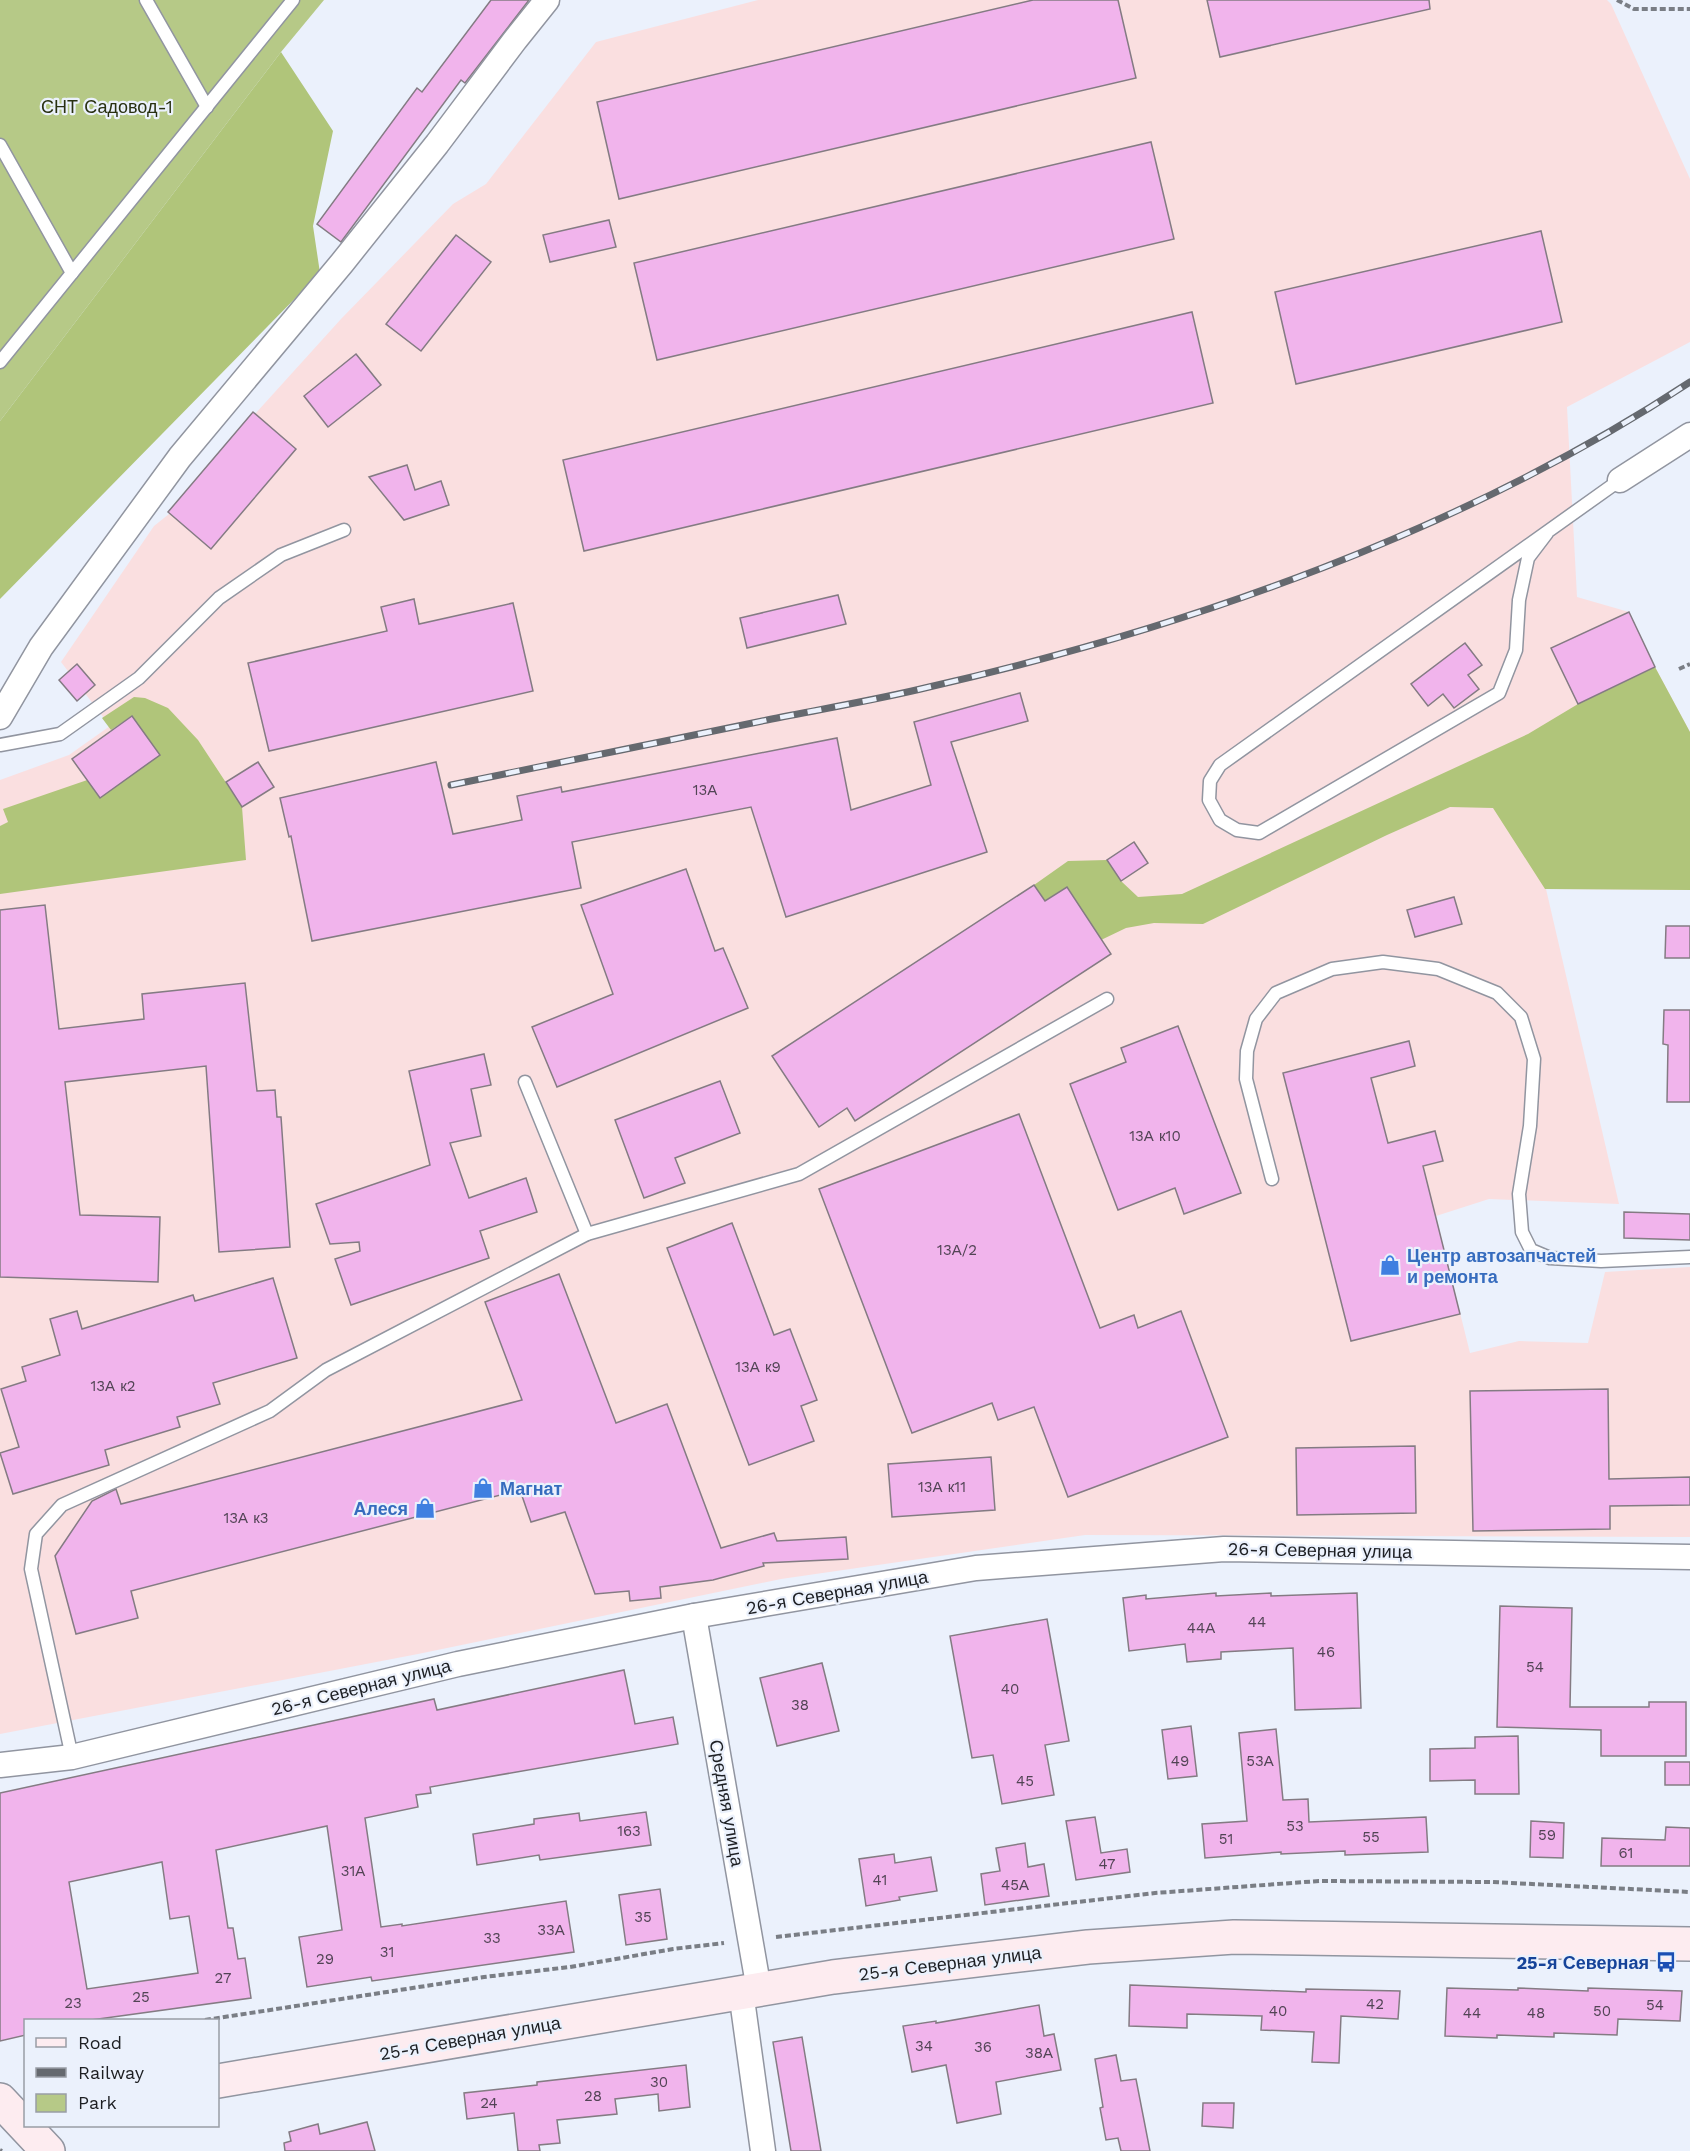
<svg xmlns="http://www.w3.org/2000/svg" width="1690" height="2151" font-family="'Work Sans',sans-serif">
  <rect width="100%" height="100%" fill="#ebf1fc"/>
  <path fill="#fadfe0" d="M758 0H1607L1611 4 1690 179V342L1567 407 1577 597 1629 612 1655 667 1690 732V890L1546 889 1619 1204 1489 1199 1436 1216 1470 1353 1519 1341 1588 1343 1605 1272 1690 1267V1537L1085 1535 781 1579 418 1654 0 1734V780L69 755 110 726 61 662 154 526 169 514 255 414 341 319 453 204 486 184 596 42Z"/>
  <path fill="#b6c987" d="M0 0H324L281 52 0 421Z"/>
  <g fill="#b0c57a">
    <path d="M281 52 333 131 313 226 320 273 0 599V421Z"/>
    <path d="M1655 667 1690 732V890L1545 889 1493 808 1450 807 1387 835 1203 924 1154 923 1126 928 1101 940 1067 887 1045 901 1034 885 1068 861 1107 860 1121 881 1138 897 1182 894 1528 734 1578 704Z"/>
    <path d="M134 697 145 698 168 708 198 740 242 807 246 860 0 894V826L8 822 3 809 160 755 132 716 111 730 102 718Z"/>
  </g>
  <g fill="#f1b4ec" stroke="#847b83" stroke-width="1.5" fill-rule="evenodd">
    <path d="M491 0H529L465 83 461 80 341 242 317 224 417 88 422 92Z"/>
    <path d="M1033 0H1118L1136 78 619 199 597 102Z"/>
    <path d="M1207 0H1429L1430 9 1220 57Z"/>
    <path d="M1151 142 1174 239 657 360 634 263Z"/>
    <path d="M609 220 616 247 550 262 543 235Z"/>
    <path d="M1541 231 1562 322 1296 384 1275 292Z"/>
    <path d="M456 235 491 262 421 351 386 324Z"/>
    <path d="M1192 312 1213 403 584 551 563 460Z"/>
    <path d="M356 354 381 385 328 427 304 396Z"/>
    <path d="M253 412 296 449 211 549 168 512Z"/>
    <path d="M407 465 415 490 441 481 449 505 404 520 369 477Z"/>
    <path d="M838 595 846 624 747 648 740 618Z"/>
    <path d="M414 599 419 624 513 603 533 691 269 751 248 663 387 631 381 607Z"/>
    <path d="M1629 612 1655 667 1578 704 1551 648Z"/>
    <path d="M1465 643 1482 665 1468 675 1479 689 1454 708 1443 694 1428 706 1411 684Z"/>
    <path d="M77 664 95 685 77 701 59 680Z"/>
    <path d="M1020 693 1028 721 951 742 987 852 786 917 751 807 572 842 581 888 312 941 291 836 289 837 280 798 436 762 453 834 522 820 517 796 561 787 562 792 837 738 851 810 931 785 914 722Z"/>
    <path d="M132 716 160 755 100 798 72 759Z"/>
    <path d="M258 762 274 787 242 807 226 782Z"/>
    <path d="M1134 842 1148 863 1121 881 1107 860Z"/>
    <path d="M686 869 715 951 723 948 748 1008 557 1087 532 1027 613 994 581 905Z"/>
    <path d="M1034 885 1045 901 1067 887 1111 954 855 1121 847 1108 819 1127 772 1056Z"/>
    <path d="M1454 897 1462 924 1415 937 1407 910Z"/>
    <path d="M45 905 59 1029 144 1019 142 994 245 983 257 1091 275 1090 277 1117H281L290 1247 219 1252 206 1066 65 1082 80 1215 160 1217 158 1282 0 1277V910Z"/>
    <path d="M1666 926H1690V958H1665Z"/>
    <path d="M1664 1010H1690V1102H1667L1668 1045 1663 1044Z"/>
    <path d="M1178 1026 1241 1193 1184 1214 1175 1188 1118 1210 1070 1084 1126 1062 1121 1048Z"/>
    <path d="M1409 1041 1415 1066 1371 1078 1388 1143 1435 1131 1443 1161 1423 1166 1460 1314 1351 1341 1283 1073Z"/>
    <path d="M484 1054 491 1085 471 1089 481 1136 450 1143 469 1198 526 1178 537 1212 480 1231 489 1258 351 1305 335 1259 360 1251 359 1242 330 1244 316 1204 430 1165 409 1071Z"/>
    <path d="M720 1081 740 1133 675 1158 685 1183 644 1198 615 1120Z"/>
    <path d="M1019 1114 1100 1328 1134 1315 1138 1328 1181 1311 1228 1437 1068 1497 1034 1407 998 1420 992 1403 912 1433 819 1189Z"/>
    <path d="M1624 1212 1690 1214V1240L1624 1238Z"/>
    <path d="M732 1223 774 1335 790 1329 817 1400 801 1406 814 1441 749 1465 667 1248Z"/>
    <path d="M559 1274 616 1423 667 1404 721 1548 774 1533 777 1541 846 1537 848 1559 763 1563 764 1566 713 1580 660 1587 661 1598 630 1601 629 1591 595 1594 565 1512 531 1522 520 1490 131 1591 138 1618 76 1634 55 1556 92 1501 116 1489 121 1504 522 1400 485 1302Z"/>
    <path d="M273 1278 297 1358 213 1383 220 1404 177 1417 180 1427 105 1450 109 1465 13 1494 0 1453 19 1447 1 1389 26 1381 22 1367 60 1355 50 1319 77 1311 82 1329 193 1295 195 1301Z"/>
    <path d="M1608 1389 1609 1479 1690 1477V1505L1610 1506V1529L1473 1531 1470 1391Z"/>
    <path d="M1415 1446 1416 1513 1297 1515 1296 1448Z"/>
    <path d="M991 1457 995 1510 892 1517 888 1464Z"/>
    <path d="M1216 1593V1596L1271 1593V1596L1357 1593 1361 1708 1295 1710 1293 1648 1221 1652V1659L1187 1662 1185 1644 1129 1651 1123 1598 1146 1595V1599Z"/>
    <path d="M1500 1606 1572 1608 1570 1707H1649V1702H1686V1756H1601V1730L1497 1727Z"/>
    <path d="M1047 1619 1069 1741 1045 1745 1054 1795 1002 1804 993 1755 972 1758 950 1636Z"/>
    <path d="M822 1663 839 1731 777 1746 760 1678Z"/>
    <path d="M624 1670 635 1724 673 1717 678 1744 430 1787 431 1793 416 1795 418 1807 365 1818 381 1927 402 1924V1926L566 1901 574 1952 372 1981 371 1977 307 1987 299 1937 342 1930 327 1826 216 1850 228 1928H233L238 1959 245 1958 251 1998 91 2020H26V2035L0 2041V1793L434 1699 437 1710ZM162 1862 170 1919 189 1916 198 1973 87 1989 69 1882Z"/>
    <path d="M1191 1726 1197 1776 1168 1779 1162 1730Z"/>
    <path d="M1276 1729 1283 1800 1308 1799 1309 1822 1426 1817 1428 1852 1345 1855V1851L1281 1854V1852L1205 1858 1202 1824 1247 1821 1239 1733Z"/>
    <path d="M1518 1736 1519 1794H1475V1780L1430 1781V1749L1475 1748V1737Z"/>
    <rect x="1665" y="1762" width="25" height="23"/>
    <path d="M646 1812 651 1845 540 1860 539 1855 477 1865 473 1834 534 1824V1819L579 1813 580 1821Z"/>
    <path d="M1095 1817 1101 1853 1127 1849 1130 1872 1076 1880 1066 1821Z"/>
    <path d="M1531 1821 1564 1823 1563 1858 1530 1857Z"/>
    <path d="M1666 1827 1690 1828V1866H1601L1602 1838 1665 1840Z"/>
    <path d="M1025 1843 1028 1867 1044 1864 1049 1896 985 1905 981 1874 1000 1871 996 1848Z"/>
    <path d="M894 1854 895 1863 931 1857 937 1891 899 1897 900 1900 866 1906 859 1859Z"/>
    <path d="M660 1889 667 1939 626 1945 619 1895Z"/>
    <path d="M1130 1985 1306 1992V1989L1400 1991 1398 2019 1341 2016 1339 2063 1312 2062 1314 2032 1261 2030 1262 2016 1187 2014V2028L1129 2026Z"/>
    <path d="M1447 1988 1518 1990V1988L1588 1991V1988L1682 1991 1680 2021 1618 2019 1617 2035 1554 2033V2037L1497 2035V2038L1445 2036Z"/>
    <path d="M1039 2005 1044 2036 1054 2034 1061 2070 996 2082 1001 2114 957 2123 946 2065 912 2072 903 2026 936 2021V2023Z"/>
    <path d="M802 2037 821 2151H791L773 2042Z"/>
    <path d="M1116 2055 1121 2081 1136 2079 1150 2151H1121L1118 2138 1106 2140 1100 2108 1103 2107 1095 2059Z"/>
    <path d="M686 2065 690 2107 659 2111 658 2094 615 2099 617 2114 557 2120 560 2143 539 2145 540 2151H518L514 2113 467 2119 464 2093 537 2085V2082Z"/>
    <path d="M1203 2103H1234L1233 2128 1202 2126Z"/>
    <path d="M367 2122 375 2151H285L284 2143 291 2141 289 2132 318 2124 320 2134Z"/>
  </g>
  <g fill="none" stroke-linecap="round" stroke-linejoin="round">
    <g stroke="#9195a0" stroke-width="15">
      <g id="service">
        <path d="M146 0 207 107"/>
        <path d="M0 145 72 273"/>
        <path d="M0 362 293 0"/>
        <path d="M1547 533 1528 558 1519 600 1516 650 1499 693 1259 833 1237 830 1220 820 1209 800 1210 781 1220 765 1620 480"/>
        <path d="M0 745 60 734 139 678 219 598 281 555 344 530"/>
        <path d="M525 1082 587 1234"/>
        <path d="M1272 1179 1246 1079 1247 1051 1256 1019 1276 993 1332 969 1383 962 1438 969 1497 993 1521 1017 1534 1059 1530 1126 1519 1194 1522 1232 1531 1250 1550 1258 1601 1261 1690 1257"/>
        <path d="M72 1757 31 1569 36 1534 62 1505 270 1411 326 1370 587 1234 799 1174 1107 999"/>
      </g>
    </g>
    <g stroke="#9195a0" stroke-width="27">
      <g id="minor">
        <path d="M1620 480 1690 435"/>
        <path d="M0 717 41 647 180 457 342 263 437 144 515 40 547 0"/>
        <path d="M694 1616 759 1990"/>
        <path d="M0 1765 72 1757 458 1664 694 1616 976 1568 1224 1549 1690 1557"/>
        <path d="M741 1992 763 2151"/>
      </g>
    </g>
    <g stroke="#9195a0" stroke-width="36">
      <g id="secondary">
        <path d="M218 2081 833 1977 1088 1947 1234 1937 1690 1944"/>
        <path d="M0 2100 48 2151"/>
      </g>
    </g>
    <g stroke="#7a7e85" stroke-width="4" stroke-dasharray="6 3" stroke-linecap="butt">
      <path d="M1617 0 1634 9H1690"/>
      <path d="M1679 669 1690 664"/>
      <path d="M776 1937 1155 1893 1319 1881 1492 1882 1690 1892"/>
      <path d="M205 2020 484 1977 570 1967 673 1949 724 1943"/>
      <path d="M0 2150 2 2151"/>
    </g>
    <use href="#service" stroke="#fff" stroke-width="12"/>
    <use href="#minor" stroke="#fff" stroke-width="24"/>
    <use href="#secondary" stroke="#fdecf0" stroke-width="33"/>
    <g stroke="#65696f" stroke-width="7">
      <path id="rail" d="M451 785C556 763 662 742 767 720 821 709 876 700 929 687 1191 627 1465 530 1690 382"/>
    </g>
    <use href="#rail" stroke="#ebf1fc" stroke-width="4.5" stroke-dasharray="14" stroke-linecap="butt"/>
  </g>
  <defs>
    <g id="shop-bare" transform="scale(1.62)"><path d="M-5-2.5h2.3a2.7 3.5 0 0 1 5.4 0H5L5.5 6h-11ZM-1.5-2.5h3a1.5 2.3 0 0 0-3 0Z" fill="#3f7fe0" stroke="#ebf1fc" stroke-width="2.5" paint-order="stroke"/></g>
    <g id="bus-bare" transform="scale(1.62)"><path d="M-5-6H5V4H4V6H2V4H-2V6H-4V4H-5ZM-3.5-4V0h7V-4ZM-3.5 1.2v1.5H-2V1.2ZM2 1.2v1.5H3.5V1.2Z" fill="#1a4fb4" stroke="#ebf1fc" stroke-width="2.5" paint-order="stroke"/></g>
  </defs>
  <g fill-rule="evenodd">
    <use href="#shop-bare" x="1390" y="1265"/>
    <use href="#shop-bare" x="483" y="1488"/>
    <use href="#shop-bare" x="425" y="1508"/>
    <use href="#bus-bare" x="1666" y="1962"/>
  </g>
  <g text-anchor="middle" dominant-baseline="central" stroke-width="4.5" stroke-linejoin="round" paint-order="stroke">
    <g font-size="15" fill="#524455">
      <text x="705" y="790">13А</text>
      <text x="1155" y="1136">13А к10</text>
      <text x="957" y="1250">13А/2</text>
      <text x="758" y="1367">13А к9</text>
      <text x="113" y="1386">13А к2</text>
      <text x="942" y="1487">13А к11</text>
      <text x="246" y="1518">13А к3</text>
      <text x="1257" y="1622">44</text>
      <text x="1201" y="1628">44А</text>
      <text x="1326" y="1652">46</text>
      <text x="1535" y="1667">54</text>
      <text x="1010" y="1689">40</text>
      <text x="800" y="1705">38</text>
      <text x="1180" y="1761">49</text>
      <text x="1260" y="1761">53А</text>
      <text x="1025" y="1781">45</text>
      <text x="1295" y="1826">53</text>
      <text x="629" y="1831">163</text>
      <text x="1547" y="1835">59</text>
      <text x="1371" y="1837">55</text>
      <text x="1226" y="1839">51</text>
      <text x="1626" y="1853">61</text>
      <text x="1107" y="1864">47</text>
      <text x="353" y="1871">31А</text>
      <text x="880" y="1880">41</text>
      <text x="1015" y="1885">45А</text>
      <text x="643" y="1917">35</text>
      <text x="551" y="1930">33А</text>
      <text x="492" y="1938">33</text>
      <text x="387" y="1952">31</text>
      <text x="325" y="1959">29</text>
      <text x="223" y="1978">27</text>
      <text x="141" y="1997">25</text>
      <text x="73" y="2003">23</text>
      <text x="1375" y="2004">42</text>
      <text x="1655" y="2005">54</text>
      <text x="1278" y="2011">40</text>
      <text x="1602" y="2011">50</text>
      <text x="1472" y="2013">44</text>
      <text x="1536" y="2013">48</text>
      <text x="924" y="2046">34</text>
      <text x="983" y="2047">36</text>
      <text x="1039" y="2053">38А</text>
      <text x="659" y="2082">30</text>
      <text x="593" y="2096">28</text>
      <text x="489" y="2103">24</text>
    </g>
    <g font-size="18" fill="#293111" stroke="#ebf1fc">
      <text x="107" y="106">СНТ Садовод-1</text>
    </g>
    <g font-size="18" font-weight="bold" fill="#366cbe" stroke="#ebf1fc" text-anchor="start">
      <text x="1407" y="1255">Центр автозапчастей<tspan x="1407" dy="21">и ремонта</tspan></text>
      <text x="500" y="1488">Магнат</text>
      <text x="408" y="1508" text-anchor="end">Алеся</text>
    </g>
    <g font-size="18" fill="#1d1f23" stroke="#ebf1fc">
      <text transform="translate(1320 1550) rotate(1)">26-я Северная улица</text>
      <text transform="translate(837 1592) rotate(-10)">26-я Северная улица</text>
      <text transform="translate(361 1687) rotate(-14)">26-я Северная улица</text>
      <text transform="translate(727 1803) rotate(80)">Средняя улица</text>
      <text transform="translate(950 1963) rotate(-7)">25-я Северная улица</text>
      <text transform="translate(470 2038) rotate(-10)">25-я Северная улица</text>
    </g>
    <g font-size="18" font-weight="bold" fill="#164399" stroke="#ebf1fc" text-anchor="end">
      <text x="1649" y="1962">25-я Северная</text>
    </g>
  </g>
  <rect x="24" y="2019" width="195" height="108" fill="#ebf1fc" stroke="#999da5" stroke-width="1.5"/>
  <rect x="36" y="2038" width="30" height="9" fill="#fdecf0" stroke="#999da5" stroke-width="1.5"/>
  <text x="78" y="2049" font-size="18" fill="#1d1f23">Road</text>
  <rect x="36" y="2068" width="30" height="9" fill="#65696f" stroke="#999da5" stroke-width="1.5"/>
  <text x="78" y="2079" font-size="18" fill="#1d1f23">Railway</text>
  <rect x="36" y="2094" width="30" height="18" fill="#b6c987" stroke="#999da5" stroke-width="1.5"/>
  <text x="78" y="2109" font-size="18" fill="#1d1f23">Park</text>
</svg>
